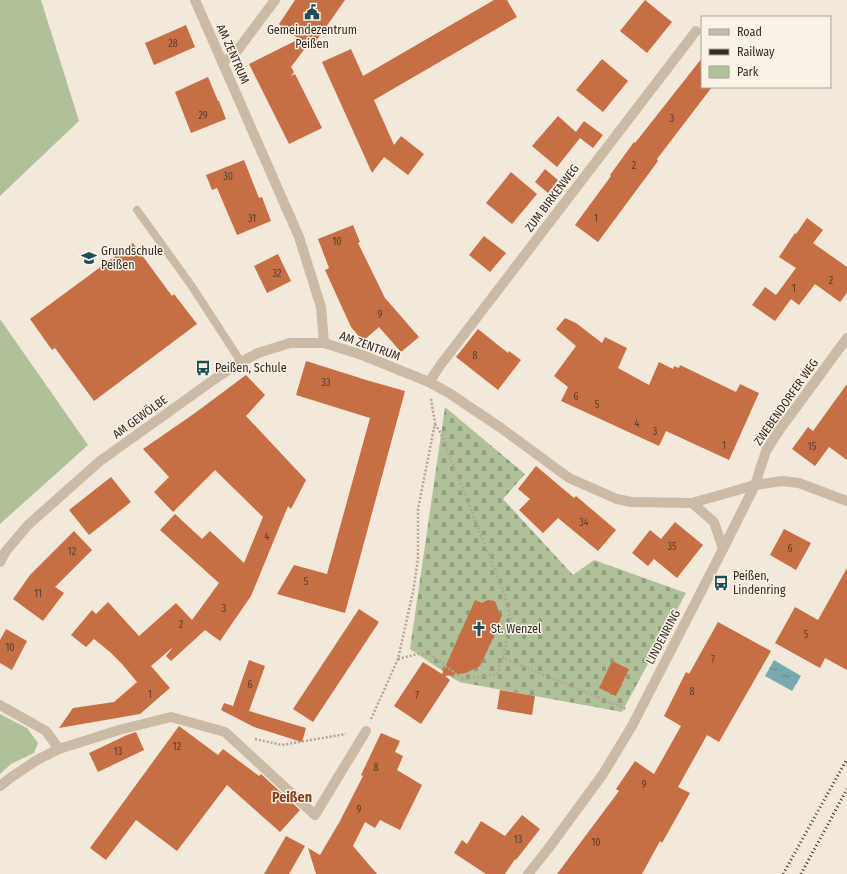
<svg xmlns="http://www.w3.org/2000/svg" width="847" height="874" font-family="'Fira Sans Condensed',sans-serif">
  <defs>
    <pattern id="cemetery-stones" width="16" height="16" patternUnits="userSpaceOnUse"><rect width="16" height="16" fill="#b0c19a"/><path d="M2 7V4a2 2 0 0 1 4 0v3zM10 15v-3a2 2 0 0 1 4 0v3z" fill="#909d7e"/></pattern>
    <pattern id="water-ripples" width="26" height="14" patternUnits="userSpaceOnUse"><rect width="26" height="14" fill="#79a8af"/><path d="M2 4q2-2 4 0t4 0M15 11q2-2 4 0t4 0" fill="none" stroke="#64898e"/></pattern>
  </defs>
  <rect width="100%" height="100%" fill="#f2e9da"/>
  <g fill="#b0c19a">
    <path d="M0 0H41L79 121 0 196Z"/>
    <path d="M0 319 88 445 0 524Z"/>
    <path d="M0 714 27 728 38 743 34 753 11 764 0 774Z"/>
  </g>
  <path fill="url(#cemetery-stones)" d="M445 407 525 474 503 499 573 575 594 560 686 593 622 712 459 682 410 649Z"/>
  <path fill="url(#water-ripples)" d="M774 660 801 676 792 691 765 676Z"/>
  <g fill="#c66f44">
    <path d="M295 0H345L314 44 312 39 291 67 294 72 291 76 295 74 322 128 289 144 249 64 299 39 279 24Z"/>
    <path d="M494 0H507L517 17 374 100 394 145 401 136 424 154 408 175 384 157 372 173 322 62 351 49 363 76Z"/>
    <path d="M645 0 672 22 647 53 620 31Z"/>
    <path d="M186 25 195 47 154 65 145 43Z"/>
    <path d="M702 58V87H712L657 159 658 161 598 242 575 225 611 176 610 175 634 142 635 143Z"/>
    <path d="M602 59 628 81 603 112 576 90Z"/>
    <path d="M208 77 218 101H219L226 119 191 133 175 92Z"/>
    <path d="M558 116 576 132 584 121 603 135 593 148 580 138 557 167 532 146Z"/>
    <path d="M244 160 259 198 262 197 271 221 237 235 217 188 212 190 206 175Z"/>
    <path d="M545 169 558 180 548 193 535 182Z"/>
    <path d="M511 172 537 194 512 224 486 203Z"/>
    <path d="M807 218 823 230 813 243 847 267V293L840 302 815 284 799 305 791 299 775 321 752 305 765 287 776 295 796 268 779 257 795 233 796 234Z"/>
    <path d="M353 225 360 242 358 243 385 298 419 337 401 352 379 327 363 341 351 327 325 270 329 268 318 239Z"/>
    <path d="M484 236 506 253 490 272 469 255Z"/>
    <path d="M133 243 172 296 174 294 197 324 94 401 55 348 52 350 30 319Z"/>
    <path d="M278 254 291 281 267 293 254 266Z"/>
    <path d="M565 318 576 323 602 343 605 337 627 348 618 368 649 385 659 362 673 369 674 366 679 368 680 365 736 392 740 384 759 393 729 460 666 431 659 446 561 401 568 387 554 376 576 346 556 329Z"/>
    <path d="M478 329 508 353 509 351 521 360 498 390 456 357Z"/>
    <path d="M306 361 360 378H359L405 391 345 613 277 594 294 565 327 574 370 418 296 395Z"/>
    <path d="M246 375 265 395 246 416 306 480 291 509 288 506 251 596 220 641 205 630 171 661 166 656 173 647 151 666 170 688 140 714 59 728 73 708 114 702 137 682 122 664 110 652 94 639 86 647 71 635 92 610 96 614 108 602 139 636 176 603 192 620 219 583 160 530 175 514 202 539 210 531 244 563 263 517 215 470 173 512 154 492 169 477 143 449 195 413Z"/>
    <path d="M847 384V460L829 447 815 466 792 449 808 427 813 431Z"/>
    <path d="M536 466 574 498 576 496 616 530 598 551 558 518 543 533 519 510 530 499 518 489Z"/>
    <path d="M111 477 131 502 89 535 69 510Z"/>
    <path d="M675 522 703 545 677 578 654 559 648 566 632 553 650 530 661 539Z"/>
    <path d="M784 529 811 543 796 570 770 555Z"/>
    <path d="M74 531 92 550 55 587 64 593 43 621 13 599 30 575Z"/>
    <path d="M847 568V670L825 658 820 668 775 643 795 607 818 620Z"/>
    <path d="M475 600 482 603 488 600 495 601 499 612 502 615 495 634 480 666 466 673 445 676 450 680 421 724 394 706 423 662 442 674Z"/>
    <path d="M359 609 379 622 313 722 293 709Z"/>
    <path d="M718 622 771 651 719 742 707 735 678 787 690 793 662 843 660 841 642 874H557L619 791 616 789 635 761 654 774 681 726 664 716 686 672 689 674Z"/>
    <path d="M6 629 27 641 12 670 0 663V640Z"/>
    <path d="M249 660 265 666 249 711 306 728 302 742 254 727 221 710 224 703 233 706Z"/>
    <path d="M612 661 629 669 616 696 599 688Z"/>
    <path d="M500 690 535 696 532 715 497 709Z"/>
    <path d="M179 726 218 755 223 749 259 776 261 774 300 810 280 832 227 785 177 851 136 820 106 860 90 848Z"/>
    <path d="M136 732 144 750 98 772 89 753 127 735Z"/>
    <path d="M381 733 400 741 395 752 403 756 397 770 422 785 400 830 380 820 375 828 365 822 353 846 377 874H316L308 848 320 855 340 821 363 776 361 775Z"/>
    <path d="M522 815 540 829 516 860 515 859 505 874H486L454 853 462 840 467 844 481 821 505 836Z"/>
    <path d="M286 836 305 846 289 874H264Z"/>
  </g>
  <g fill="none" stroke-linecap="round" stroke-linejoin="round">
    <g stroke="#b5a491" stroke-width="2.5" stroke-dasharray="2 2" stroke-linecap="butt">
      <path d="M435 424 441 434 504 593 511 620 503 658"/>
      <path d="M398 659 417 654H430L463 679 497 674 503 658 626 709"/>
      <path d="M371 719 398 659 413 592 418 559V509L435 423 431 399"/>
      <path d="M255 739 282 745 346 734"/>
    </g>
    <path stroke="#cabaa6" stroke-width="8" d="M137 210 191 285 241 362"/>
    <g stroke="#cabaa6" stroke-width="10">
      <path d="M195 0 299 237 321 307 324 343"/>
      <path d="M222 62 234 55 275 0"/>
      <path d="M429 382 442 363 696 31"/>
      <path d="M692 503 714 522 723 549"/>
      <path d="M0 562 6 551 28 525 100 461 219 376 241 362 258 353 290 343H324L362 355 429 382 449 393 501 428 569 478 617 499 631 502 692 503 755 485 782 481 799 483 847 501"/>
      <path d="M0 705 46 731 59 749"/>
      <path d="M0 786 10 778 37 760 59 749 119 730 171 717 225 732 315 815 366 731"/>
      <path d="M528 874 548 849 603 774 632 726 723 549 755 485 766 451 778 432 847 338"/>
    </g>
    <g stroke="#362d27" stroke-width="3" stroke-dasharray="1 3" stroke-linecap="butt">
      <path d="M783 874 847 759"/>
      <path d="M801 874 847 789"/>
    </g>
  </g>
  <defs>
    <g id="civic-bare" transform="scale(1.2)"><path d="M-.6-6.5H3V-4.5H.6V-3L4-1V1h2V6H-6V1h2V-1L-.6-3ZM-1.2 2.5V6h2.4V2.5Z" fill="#1d4e57" stroke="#f9f2e7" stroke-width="2.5" paint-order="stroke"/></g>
    <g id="school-bare" transform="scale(1.2)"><path d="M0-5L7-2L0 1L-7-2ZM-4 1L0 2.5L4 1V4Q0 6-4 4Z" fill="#1d4e57" stroke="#f9f2e7" stroke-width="2.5" paint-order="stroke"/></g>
    <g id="bus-bare" transform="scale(1.2)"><path d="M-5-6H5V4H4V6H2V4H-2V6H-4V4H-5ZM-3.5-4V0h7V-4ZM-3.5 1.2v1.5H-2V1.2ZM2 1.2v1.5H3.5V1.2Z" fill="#1d4e57" stroke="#f9f2e7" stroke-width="2.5" paint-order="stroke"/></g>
    <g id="church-bare" transform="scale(1.2)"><path d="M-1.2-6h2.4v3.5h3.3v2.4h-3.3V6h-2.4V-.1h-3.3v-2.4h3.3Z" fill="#1d4e57" stroke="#f9f2e7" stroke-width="2.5" paint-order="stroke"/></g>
  </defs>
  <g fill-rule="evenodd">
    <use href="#civic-bare" x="312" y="12"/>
    <use href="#school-bare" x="89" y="258"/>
    <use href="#bus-bare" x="203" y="368"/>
    <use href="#bus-bare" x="721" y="583"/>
    <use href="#church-bare" x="479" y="629"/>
  </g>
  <g text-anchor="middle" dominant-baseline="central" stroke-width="3" stroke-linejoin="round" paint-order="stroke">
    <g font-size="10" fill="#5a3e2e">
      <text x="173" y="44">28</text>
      <text x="203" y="116">29</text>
      <text x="672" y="119">3</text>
      <text x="634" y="166">2</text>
      <text x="228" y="177">30</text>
      <text x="252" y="219">31</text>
      <text x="596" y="219">1</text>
      <text x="337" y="242">10</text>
      <text x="277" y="274">32</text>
      <text x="831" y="281">2</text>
      <text x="794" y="289">1</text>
      <text x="380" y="315">9</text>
      <text x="475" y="356">8</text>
      <text x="326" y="383">33</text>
      <text x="576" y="397">6</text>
      <text x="597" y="405">5</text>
      <text x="637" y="424">4</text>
      <text x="655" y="432">3</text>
      <text x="724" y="446">1</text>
      <text x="812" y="447">15</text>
      <text x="584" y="523">34</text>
      <text x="267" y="537">4</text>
      <text x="672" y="547">35</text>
      <text x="790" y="549">6</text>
      <text x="72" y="552">12</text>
      <text x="306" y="582">5</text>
      <text x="38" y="594">11</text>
      <text x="224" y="609">3</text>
      <text x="181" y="625">2</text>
      <text x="806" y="635">5</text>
      <text x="10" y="648">10</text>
      <text x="713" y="660">7</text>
      <text x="250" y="685">6</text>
      <text x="692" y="692">8</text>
      <text x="150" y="695">1</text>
      <text x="417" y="696">7</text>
      <text x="177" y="747">12</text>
      <text x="118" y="752">13</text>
      <text x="376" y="768">8</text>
      <text x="644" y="785">9</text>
      <text x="359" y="810">9</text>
      <text x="518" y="840">13</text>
      <text x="596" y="843">10</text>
    </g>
    <g font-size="12" fill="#362d27" stroke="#f9f2e7" text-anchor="start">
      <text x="312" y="30" text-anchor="middle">Gemeindezentrum<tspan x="312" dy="14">Peißen</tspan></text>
      <text x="101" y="251">Grundschule<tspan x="101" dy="14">Peißen</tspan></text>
      <text x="215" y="368">Peißen, Schule</text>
      <text x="733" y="576">Peißen,<tspan x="733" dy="14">Lindenring</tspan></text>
      <text x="491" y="629">St. Wenzel</text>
    </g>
    <g font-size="12" fill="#362d27" stroke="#f9f2e7">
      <text transform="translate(233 54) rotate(66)">AM ZENTRUM</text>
      <text transform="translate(552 198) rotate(-53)">ZUM BIRKENWEG</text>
      <text transform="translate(370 346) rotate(20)">AM ZENTRUM</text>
      <text transform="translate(786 402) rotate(-55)">ZWEBENDORFER WEG</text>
      <text transform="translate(140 417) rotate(-36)">AM GEWÖLBE</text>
      <text transform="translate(663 637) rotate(-62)">LINDENRING</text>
    </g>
    <g font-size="14" font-weight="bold" fill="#854120" stroke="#f9f2e7">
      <text x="292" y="797">Peißen</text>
    </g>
  </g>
  <rect x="701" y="16" width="130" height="72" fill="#f9f2e7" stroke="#aba39a"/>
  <rect x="709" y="29" width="20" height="6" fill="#cabaa6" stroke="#aba39a"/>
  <text x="737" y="36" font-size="12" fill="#362d27">Road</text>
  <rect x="709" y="49" width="20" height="6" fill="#362d27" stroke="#aba39a"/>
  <text x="737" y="56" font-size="12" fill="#362d27">Railway</text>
  <rect x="709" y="66" width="20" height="12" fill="#b0c19a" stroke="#aba39a"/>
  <text x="737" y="76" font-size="12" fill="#362d27">Park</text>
</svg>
